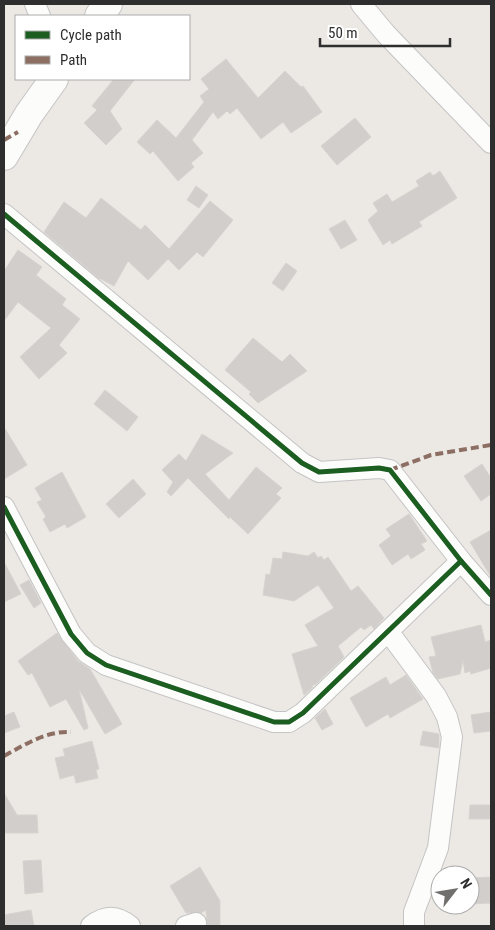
<svg xmlns="http://www.w3.org/2000/svg" width="495" height="930" font-family="'Roboto Condensed',sans-serif">
  <rect width="100%" height="100%" fill="#ece8e4"/>
  <g fill="#d1cecb" stroke="#d7d4d0">
    <path d="M226 59 258 98 285 71 301 87 303 86 322 112 291 133 283 122 261 139 237 108 230 114 227 111 218 119 213 112 192 140 203 153 191 163 194 167 178 181 153 151 150 154 137 142 157 120 176 138 204 102 200 96 209 89 201 79Z"/>
    <path d="M114 79H135L110 111 122 129 106 145 84 123 97 110 92 106Z"/>
    <path d="M355 118 371 137 337 165 321 146Z"/>
    <path d="M440 171 457 198 419 222 422 226 392 244 390 240 383 245 368 220 378 211 373 203 387 194 392 202 419 186 416 181 430 172 433 176Z"/>
    <path d="M196 186 208 195 199 208 187 200Z"/>
    <path d="M101 198 141 230 145 225 169 249 210 201 233 220 203 257 197 252 179 270 168 259 148 280 128 261 114 286 97 277 44 232 64 202 86 218Z"/>
    <path d="M345 220 357 240 341 249 329 229Z"/>
    <path d="M18 250 42 267 36 275 66 299 62 305 80 319 59 345 67 353 39 379 20 357 51 328 18 302 4 321V271Z"/>
    <path d="M286 263 297 271 283 291 272 283Z"/>
    <path d="M253 338 282 362 290 354 307 371 258 403 249 394 251 392 225 370Z"/>
    <path d="M105 390 138 417 127 431 94 404Z"/>
    <path d="M4 427 27 465 4 479Z"/>
    <path d="M202 434 233 453 205 474 229 500 256 467 282 488 276 494 281 498 248 534 230 517 229 519 188 478 171 496 167 492 173 482 162 470 179 454 186 461Z"/>
    <path d="M482 464 491 478V494L481 501 464 476Z"/>
    <path d="M62 472 86 517 67 528 65 524 50 532 43 519 46 517 37 502 42 500 35 488Z"/>
    <path d="M133 479 146 494 119 518 106 504Z"/>
    <path d="M409 514 427 541 421 544 425 550 411 559 408 554 392 565 379 545 391 536 386 529Z"/>
    <path d="M491 530V577L470 542Z"/>
    <path d="M283 552 308 556 314 552 318 558 321 556 324 560 328 557 351 591 358 586 384 618 374 629 371 625 364 630 361 627 338 646 344 657 316 684 311 686 313 687 304 695 292 654 318 646 305 625 334 608 318 585 294 601 263 595 266 574 270 575 273 558 282 559Z"/>
    <path d="M4 562 21 594 4 602Z"/>
    <path d="M29 580 41 603 34 608 20 585Z"/>
    <path d="M481 625 485 642 491 640V668L471 674 470 671 465 673 463 660 460 674 438 679 433 673 429 657 436 656 431 637Z"/>
    <path d="M57 633 78 661 90 669 122 724 105 734 79 689 88 728 84 730 66 699 50 707 32 673 28 675 18 661Z"/>
    <path d="M406 675 423 699 390 718 388 714 366 727 350 698 386 677 390 685Z"/>
    <path d="M325 709 333 724 322 730 315 718Z"/>
    <path d="M14 712 20 727 4 733V716Z"/>
    <path d="M491 712V731L474 733 471 715Z"/>
    <path d="M423 731 439 734V748L420 745Z"/>
    <path d="M92 741 99 769 96 770 98 778 76 783 74 775 60 779 55 758 65 756 63 749Z"/>
    <path d="M4 793 17 815H37L38 833H5Z"/>
    <path d="M470 805H491V819H469Z"/>
    <path d="M41 860 43 892 25 894 23 861Z"/>
    <path d="M200 867 220 901V926H207L206 910 201 913H186L170 886Z"/>
    <path d="M491 877V903L470 904V878Z"/>
    <path d="M31 910 34 926H4V915Z"/>
  </g>
  <g fill="none" stroke-linecap="round" stroke-linejoin="round">
    <g stroke="#c5c4c5" stroke-width="22">
      <g id="street">
        <path d="M35 4 40 16"/>
        <path d="M361 4 386 34 491 143"/>
        <path d="M4 214 302 463 319 472 379 468 390 470 461 561 491 595"/>
        <path d="M4 507 71 634 87 653 106 665 274 722H289L303 713 461 561"/>
        <path d="M388 631 436 696 447 717 452 737 438 848 414 912V926"/>
        <path d="M91 926C105 915 117 915 130 926"/>
        <path d="M186 926 196 923"/>
      </g>
    </g>
    <g stroke="#c5c4c5" stroke-width="30">
      <g id="secondary">
        <path d="M99 16 108 4"/>
        <path d="M4 156 29 114 54 79"/>
      </g>
    </g>
    <use href="#street" stroke="#fcfcfb" stroke-width="20"/>
    <use href="#secondary" stroke="#fcfcfb" stroke-width="28"/>
    <g stroke="#8d6e63" stroke-width="4" stroke-dasharray="8 4" stroke-linecap="butt">
      <path d="M4 140 18 132"/>
      <path d="M390 470 431 455 491 445"/>
      <path d="M4 756C26 744 46 731 71 732"/>
    </g>
    <g stroke="#fff" stroke-width="8">
      <g id="cycleway">
        <path d="M4 214 302 463 319 472 379 468 390 470 461 561 491 595"/>
        <path d="M4 507 71 634 87 653 106 665 274 722H289L303 713 461 561"/>
      </g>
    </g>
    <use href="#cycleway" stroke="#1b5e20" stroke-width="5"/>
  </g>
  <rect width="495" height="930" fill="none" stroke="#2e2e2e" stroke-width="10"/>
  <rect x="15" y="15" width="175" height="65" fill="#ffffff" stroke="#ababab"/>
  <rect x="25" y="31" width="25" height="8" fill="#1b5e20" stroke="#ababab"/>
  <text x="60" y="40" font-size="15" fill="#2e2e2e">Cycle path</text>
  <rect x="25" y="56" width="25" height="8" fill="#8d6e63" stroke="#ababab"/>
  <text x="60" y="65" font-size="15" fill="#2e2e2e">Path</text>
  <g transform="translate(455 890) rotate(59)"><circle r="24" fill="#ffffff" stroke="#ababab"/>
  <path d="M0-4L9 19L0 12L-9 19Z" fill="#706f6e"/>
  <text y="-8" font-size="14" font-weight="bold" text-anchor="middle" fill="#2e2e2e">N</text>
  </g>
  <path d="M320 38v8h130v-8" fill="none" stroke="#2e2e2e" stroke-width="2.5"/>
  <text x="328" y="38" font-size="15" fill="#2e2e2e" stroke="#ffffff" stroke-width="4" paint-order="stroke">50 m</text>
</svg>
